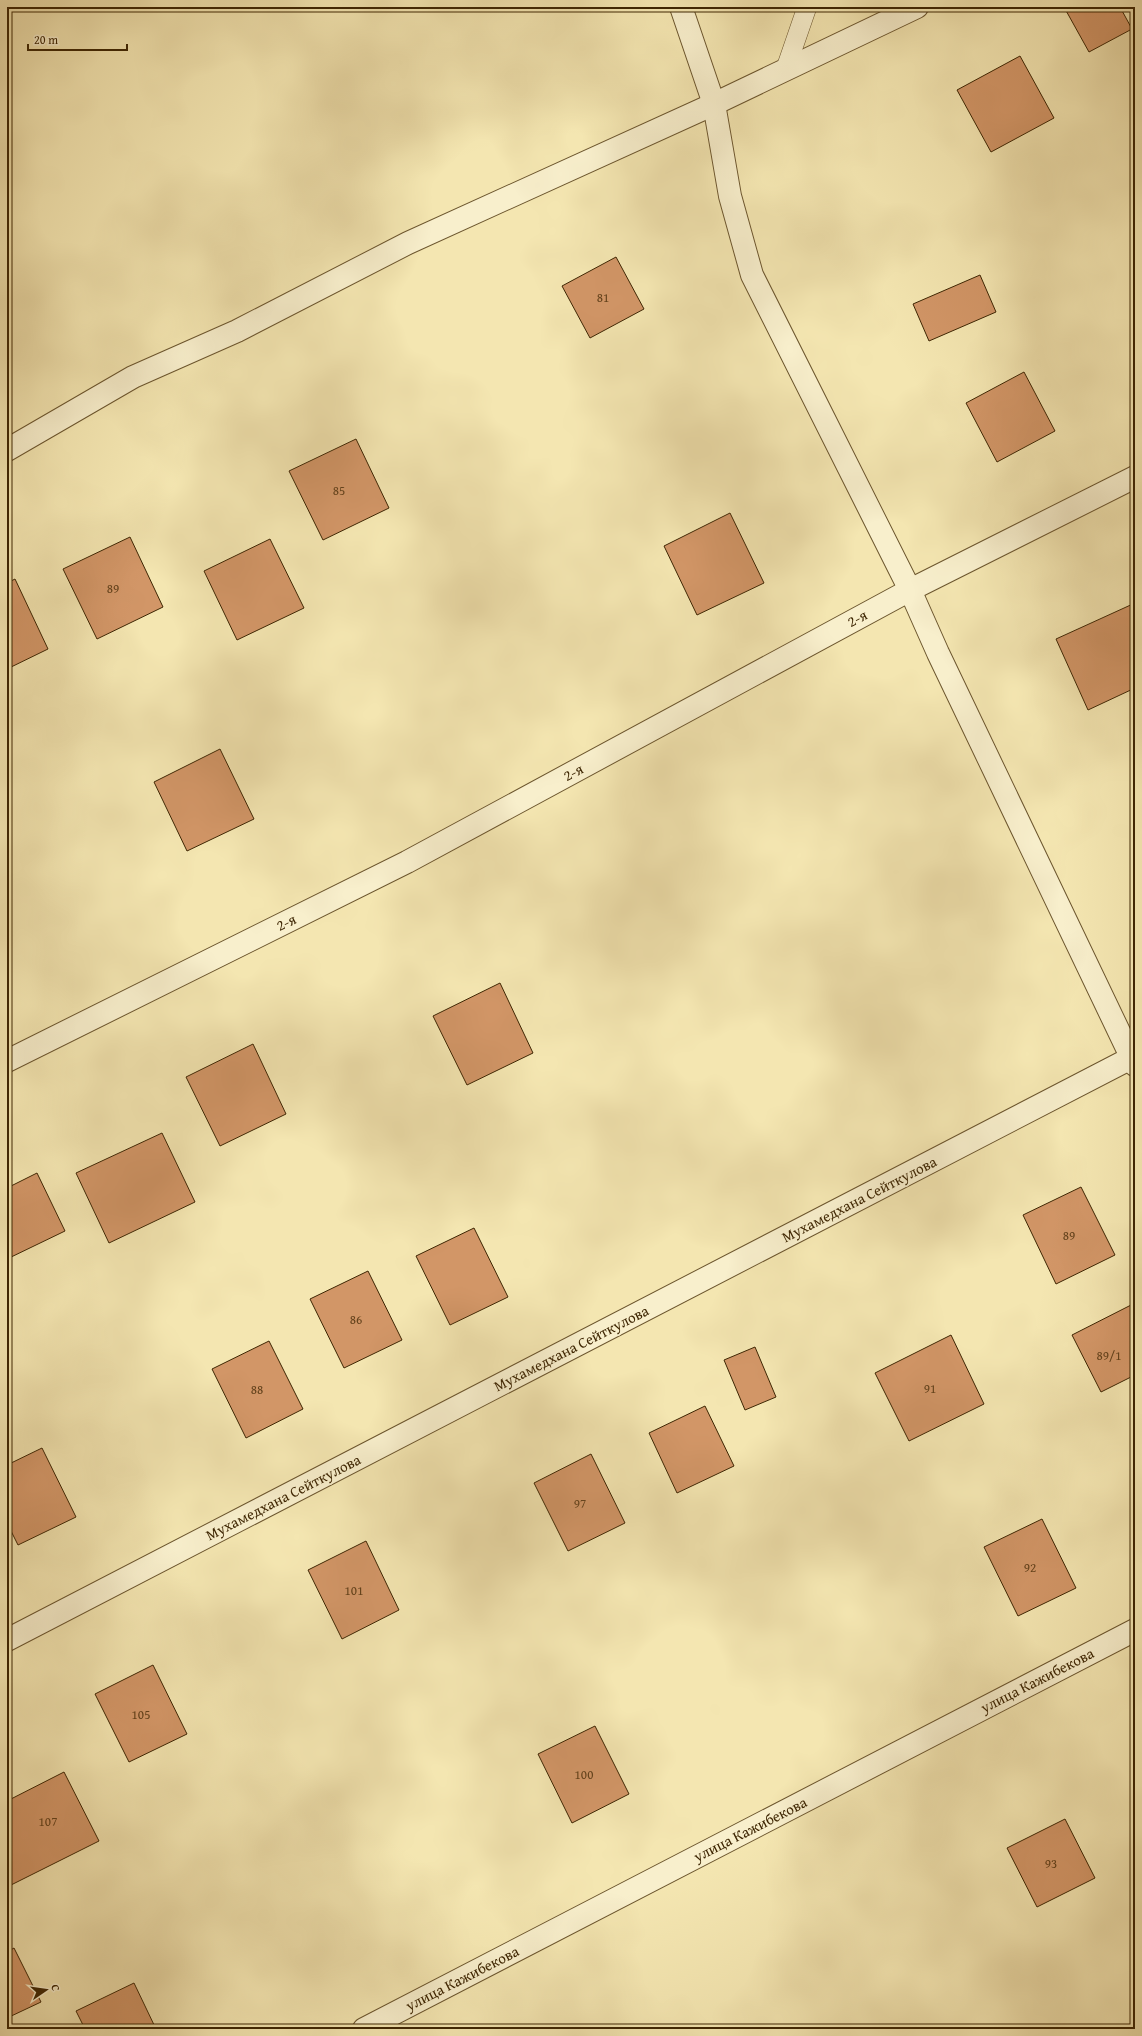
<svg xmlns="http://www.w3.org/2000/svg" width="1142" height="2036" font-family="'Gentium Book Plus',serif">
  <rect width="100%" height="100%" fill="#f4e6b1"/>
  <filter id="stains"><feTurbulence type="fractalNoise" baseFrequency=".005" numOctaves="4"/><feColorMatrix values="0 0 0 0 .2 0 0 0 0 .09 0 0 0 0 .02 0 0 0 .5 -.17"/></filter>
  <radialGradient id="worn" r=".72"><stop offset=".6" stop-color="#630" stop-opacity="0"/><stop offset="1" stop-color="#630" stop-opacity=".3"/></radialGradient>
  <g fill="#d29667" stroke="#3e2603">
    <path d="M1064 7H1120L1132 29 1089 52Z"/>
    <path d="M1020 56 1054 118 991 152 957 90Z"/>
    <path d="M616 257 644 309 590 338 562 286Z"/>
    <path d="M980 275 996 312 929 341 913 304Z"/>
    <path d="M1024 372 1055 431 997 462 966 403Z"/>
    <path d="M356 439 389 508 323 540 289 471Z"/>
    <path d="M730 513 764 583 697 615 664 546Z"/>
    <path d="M130 537 163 607 97 639 63 569Z"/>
    <path d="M270 539 304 608 237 640 204 571Z"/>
    <path d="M15 579 48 649 7 669V583Z"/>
    <path d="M1135 603V688L1088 710 1056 639Z"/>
    <path d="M220 749 254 819 187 851 154 782Z"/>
    <path d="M500 983 533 1053 467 1085 433 1016Z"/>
    <path d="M253 1044 286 1114 220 1146 186 1077Z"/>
    <path d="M162 1133 195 1202 109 1243 76 1173Z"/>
    <path d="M37 1173 65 1231 7 1259V1188Z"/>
    <path d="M1081 1187 1115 1255 1056 1284 1023 1215Z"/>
    <path d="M474 1228 508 1297 450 1325 416 1256Z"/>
    <path d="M368 1271 402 1340 344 1368 310 1299Z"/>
    <path d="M1135 1303V1375L1101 1392 1072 1335Z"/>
    <path d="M951 1335 984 1404 909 1441 875 1373Z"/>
    <path d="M269 1341 303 1409 246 1438 212 1369Z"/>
    <path d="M755 1347 776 1397 745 1410 724 1360Z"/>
    <path d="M705 1406 734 1466 677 1493 649 1433Z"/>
    <path d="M42 1448 76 1517 18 1545 7 1523V1465Z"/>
    <path d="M591 1454 625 1523 568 1551 534 1483Z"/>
    <path d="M1042 1519 1076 1588 1018 1616 984 1547Z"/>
    <path d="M366 1541 399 1610 342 1639 308 1570Z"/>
    <path d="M153 1665 187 1734 129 1762 95 1694Z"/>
    <path d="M595 1726 629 1794 572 1823 538 1754Z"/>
    <path d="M64 1772 99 1841 11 1885 7 1876V1801Z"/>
    <path d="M1065 1819 1095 1878 1037 1907 1007 1848Z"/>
    <path d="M14 1948 41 2002 7 2018V1952Z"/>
    <path d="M134 1983 156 2029H85L76 2011Z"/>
  </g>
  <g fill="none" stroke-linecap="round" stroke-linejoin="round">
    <g stroke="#6c562e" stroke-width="20">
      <path id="service" d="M786 68 807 7"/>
    </g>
    <g stroke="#6c562e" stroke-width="24">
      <g id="minor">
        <path d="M681 7 714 104 730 196 752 275 910 590 938 653 1135 1065"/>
        <path d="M7 450 133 377 237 331 408 243 714 104 917 7"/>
        <path d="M7 1061 407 862 910 590 1135 477"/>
        <path d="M7 1640 1135 1056"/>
        <path d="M364 2029 1135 1630"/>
      </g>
    </g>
    <use href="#service" stroke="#f8efcc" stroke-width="19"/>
    <use href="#minor" stroke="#f8efcc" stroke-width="22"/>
  </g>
  <g text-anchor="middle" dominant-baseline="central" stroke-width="3.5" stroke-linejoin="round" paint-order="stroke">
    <g font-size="13" fill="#63421c">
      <text x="603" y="297">81</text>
      <text x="339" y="490">85</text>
      <text x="113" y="588">89</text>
      <text x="1069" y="1235">89</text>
      <text x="356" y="1319">86</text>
      <text x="1109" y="1355">89/1</text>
      <text x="930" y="1388">91</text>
      <text x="257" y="1389">88</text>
      <text x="580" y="1503">97</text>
      <text x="1030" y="1567">92</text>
      <text x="354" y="1590">101</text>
      <text x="141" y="1714">105</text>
      <text x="584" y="1774">100</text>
      <text x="48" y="1821">107</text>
      <text x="1051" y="1863">93</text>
    </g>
    <g font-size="15" fill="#3e2603" stroke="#f8efcc">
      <text transform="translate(857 618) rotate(-28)">2-я</text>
      <text transform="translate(573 772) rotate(-28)">2-я</text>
      <text transform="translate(286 922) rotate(-26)">2-я</text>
      <text transform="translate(859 1199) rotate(-27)">Мухамедхана Сейткулова</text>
      <text transform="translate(571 1348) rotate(-27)">Мухамедхана Сейткулова</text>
      <text transform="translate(283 1497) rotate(-27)">Мухамедхана Сейткулова</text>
      <text transform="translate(1037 1680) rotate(-27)">улица Кажибекова</text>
      <text transform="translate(750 1829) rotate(-27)">улица Кажибекова</text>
      <text transform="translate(462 1978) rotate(-27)">улица Кажибекова</text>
    </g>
  </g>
  <rect width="1142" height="2036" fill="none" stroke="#f4e6b1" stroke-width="24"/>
  <rect x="8" y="8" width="1126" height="2020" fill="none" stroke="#3e2603" stroke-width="2"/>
  <rect x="12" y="12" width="1118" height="2012" fill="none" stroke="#3e2603"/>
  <g transform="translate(46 1990) rotate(77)" stroke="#f8efcc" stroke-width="3" paint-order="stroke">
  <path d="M0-3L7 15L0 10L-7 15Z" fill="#3e2603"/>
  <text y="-6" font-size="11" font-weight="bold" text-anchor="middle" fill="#3e2603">С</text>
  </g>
  <path d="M28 44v6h99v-6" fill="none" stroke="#3e2603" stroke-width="2"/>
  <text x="34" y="44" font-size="12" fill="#3e2603" stroke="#f8efcc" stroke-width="3" paint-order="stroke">20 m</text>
  <rect width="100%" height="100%" filter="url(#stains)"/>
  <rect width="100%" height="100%" fill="url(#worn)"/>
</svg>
